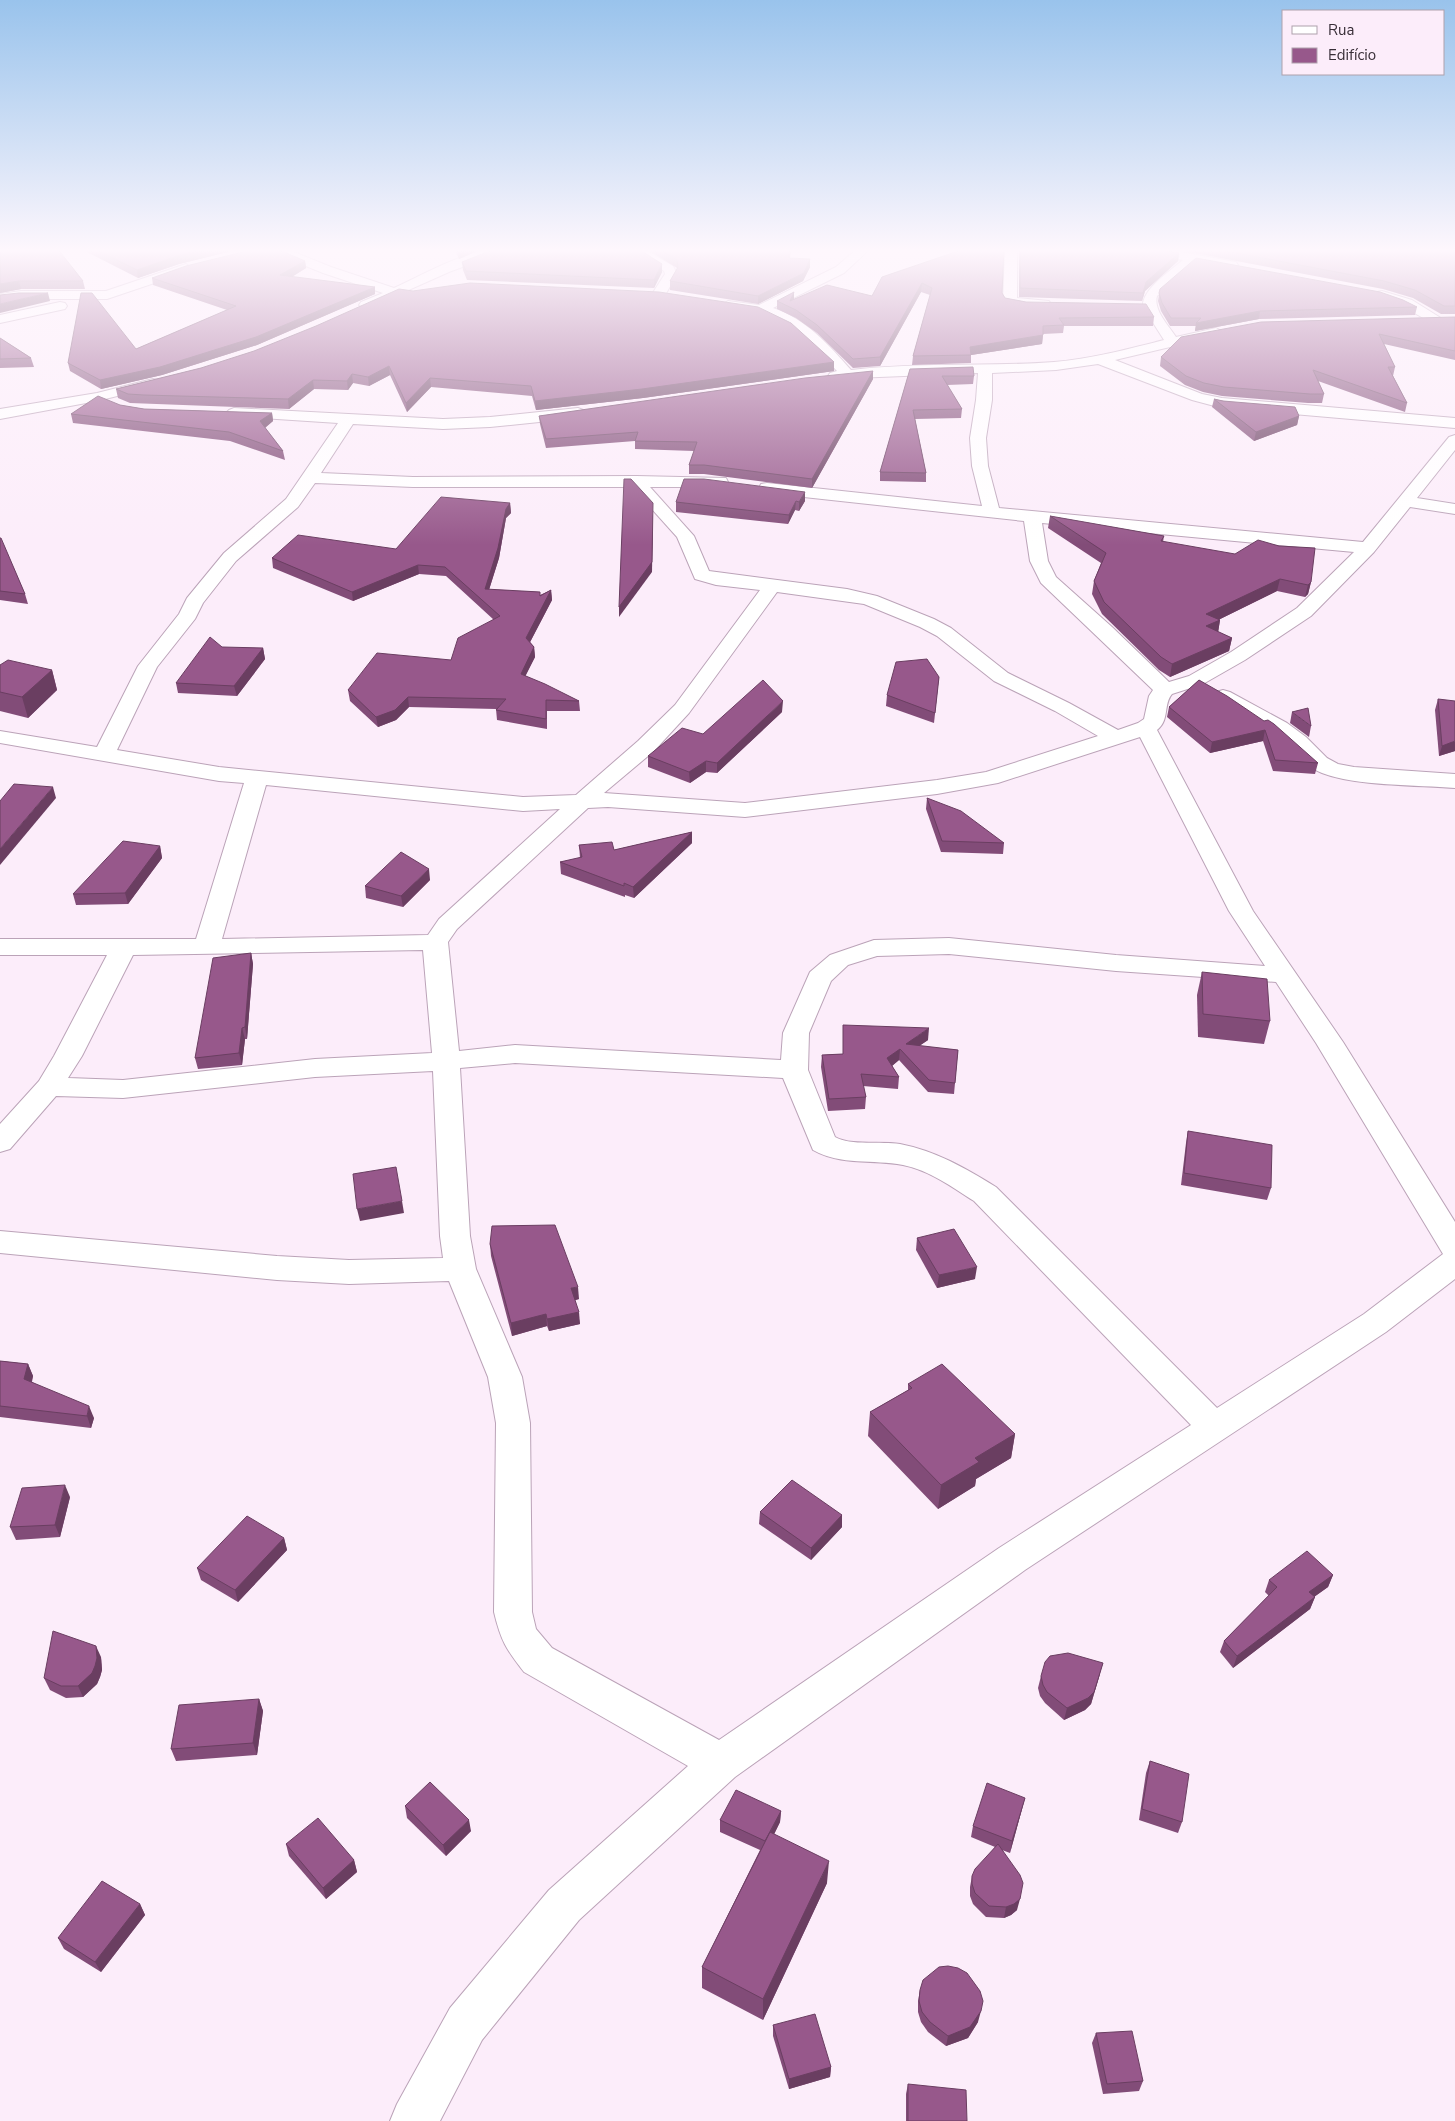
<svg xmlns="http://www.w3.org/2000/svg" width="1455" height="2121" font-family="'Nunito Sans',sans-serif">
  <rect width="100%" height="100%" fill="#fcedfa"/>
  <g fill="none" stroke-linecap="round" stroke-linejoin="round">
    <g stroke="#bba3b8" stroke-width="2">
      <g id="street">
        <path d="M267 248H284L331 267 394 288C429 272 468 248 507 248L505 251 449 272 366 309 359 305 361 302 383 293 323 273 269 251Z"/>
        <path d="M627 248H642L673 266 677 274 664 297 659 298 652 294 665 274 664 271Z"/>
        <path d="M858 248H871L844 273 773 308C805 318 830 346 851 370 919 362 987 367 1054 362 1091 359 1128 349 1164 340L1143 307C1141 290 1170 271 1183 260L1137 252 1131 248H1158L1236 262 1238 265 1236 268 1232 269 1195 262 1157 296C1153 310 1169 326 1176 337L1216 328 1223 332 1221 335 1115 360 1202 394 1222 398 1455 418V428L1222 408 1192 400 1098 364 1056 370 992 373V400L986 438 988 466 999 508 1363 542 1449 437 1455 435V450L1417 498 1455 504V514L1410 507 1374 552 1311 616 1245 660 1203 684 1172 694C1163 704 1170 720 1157 730L1253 911 1343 1042 1455 1222V1279L1386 1332 1025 1570 735 1777 579 1920 482 2040 440 2121H390L397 2104 450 2008 549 1890 688 1766 524 1672C506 1649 501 1641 494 1612L496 1423 488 1377 449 1281 349 1284 277 1280 0 1253V1231L277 1256 349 1260 443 1258 440 1236 433 1071 315 1077 123 1098 56 1096 10 1149 0 1152V1124L39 1081 54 1056 107 955H0V939H196L244 783 219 781 0 743V731L97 747 138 666 179 614 187 598 224 553 286 499 338 423 229 416 226 413 229 410 234 408 443 419 490 417 578 408 583 410 586 413 583 416 578 418 490 427 443 429 353 424 321 473 413 477 636 476 726 478 728 482 726 486 720 487H650L694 536 709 571 847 589 877 596 934 619 951 628 1008 673 1069 703 1118 730 1138 723 1144 719 1149 696 1153 690 1041 583 1030 561 1024 521 767 493 761 492 759 488 761 484 767 483 982 506 972 466 970 438 976 400 978 373 830 379 828 376 830 373 837 371C818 350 792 321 763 314 753 311 727 312 721 305L728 301 759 305 836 267ZM315 483 413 487H632L677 537 695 579 716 585 760 590 675 705 638 741 576 795 523 797 219 767 117 750 157 667 195 619 203 603 236 561 298 507ZM1042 523 1354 552 1297 608 1231 652 1189 676 1169 682 1112 627 1056 577 1048 561ZM777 592 864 604 920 627 937 636 994 681 1055 711 1098 736 986 772 937 780 745 803 604 793 654 751 689 713ZM1140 737 1229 911 1265 966 1116 955 949 938 874 940 830 955 810 972 783 1033 781 1060 515 1045 459 1051 448 942 457 929 588 808 608 807 745 817 937 794 998 783ZM266 785 523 811 560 809 439 919 428 935 222 939ZM423 950 432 1053 315 1059 123 1080 68 1078 82 1056 133 955ZM949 954 1116 971 1276 982 1316 1043 1443 1254 1364 1314 1217 1408 996 1187C965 1168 936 1151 900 1144 881 1141 851 1146 835 1137L808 1070 809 1033 831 981 848 965 877 956ZM515 1063 783 1078 813 1150C841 1166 873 1159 903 1165 929 1170 952 1187 974 1201L1191 1425 999 1548 719 1740 552 1648 536 1629 532 1612 530 1423 522 1377 476 1269 470 1236 460 1068Z"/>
        <path d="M1005 248H1017V298L1049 301 1051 304 1049 307 1005 304 1003 301Z"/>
        <path d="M186 264 192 268 190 271 107 299H21L0 302V294L21 291H106Z"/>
        <path d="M1382 291 1412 300 1444 320 1442 323H1432L1402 306 1377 298 1375 295 1377 292Z"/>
        <path d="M60 302 65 303 67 306 65 309 0 323V315Z"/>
        <path d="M153 379 158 380 160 383 158 386 97 401 0 419V409L97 393Z"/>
        <path d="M1223 690 1230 692 1287 723 1306 737 1327 758 1338 764 1354 767 1455 774V788C1418 785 1355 786 1322 773 1306 767 1295 750 1281 740 1261 725 1238 713 1216 700L1213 696 1216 692Z"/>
      </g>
    </g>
    <use href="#street" fill="#fff" fill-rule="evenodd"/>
  </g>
  <g fill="#824c78">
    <path d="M0 248 83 281 85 289H21L0 293Z"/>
    <path d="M79 248H244L179 264 138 278Z"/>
    <path d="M454 248H484L459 259Z"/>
    <path d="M645 248H791L790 258 810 267 803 281 758 304 670 290V281L677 269V268Z"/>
    <path d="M1019 248H1150L1179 253 1178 261 1145 291 1142 301 1019 297Z"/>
    <path d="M1168 248H1455V314H1441L1413 298 1383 289Z"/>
    <path d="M305 261 306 268 292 277 375 294 257 345 162 375 101 389 70 371 68 363 136 349 227 310 153 285 152 278Z"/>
    <path d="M462 262 662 272 654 288 467 280 463 270Z"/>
    <path d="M882 277 1002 293 1005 298 1026 302 1154 317 1153 326H1064L1063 333 1043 334 1042 344 971 355V363L912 365 913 356 930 295 921 292 880 366 853 368 817 333 796 318 777 309V301L794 299 872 296Z"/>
    <path d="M1160 289 1417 307 1415 315 1259 319 1195 331 1196 326H1170L1161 311 1158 301Z"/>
    <path d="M1455 317V360L1384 344 1395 367 1393 376 1407 403 1405 412 1318 381 1324 394 1322 403H1308L1222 396 1203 392 1185 385 1160 366 1161 357Z"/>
    <path d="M0 338 31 358 34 367 0 368Z"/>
    <path d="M834 362V371L643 398 536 410 532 396 431 387 407 412 390 375 369 386 353 383 348 390 314 389 289 409 130 403 118 398 116 389 201 368Z"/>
    <path d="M910 369 974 376 973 384 947 385 962 409 961 418 915 419 926 473V482L880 481V472Z"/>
    <path d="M873 371V379L812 488 704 474H689V465L694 451 635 449V441L546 448 540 424 539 416Z"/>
    <path d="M1214 399 1299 416 1297 425 1254 441 1212 407Z"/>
    <path d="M120 405 144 409 272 413 273 421 265 428 283 451 285 460 230 441 73 423 71 414Z"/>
    <path d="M805 501 799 511 795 510 788 524 676 512V502Z"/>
    <path d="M510 503 511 513 506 518 499 558 489 590 540 592V595L551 590 552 600 530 642 534 647 535 657 525 676 579 701 580 711H547V729L497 720 496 709 409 707 396 720 378 727 350 701 348 690 451 660 494 620 446 576 419 574 353 601 273 568 272 558 396 549Z"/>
    <path d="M1050 516 1164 536 1163 542 1311 582 1308 594 1305 597 1277 591 1218 620H1220L1218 632 1232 638 1229 651 1170 677 1159 670 1102 614 1092 594 1094 581 1101 563 1048 528Z"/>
    <path d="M0 538 25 594 28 604 0 600Z"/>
    <path d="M263 648 265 659 237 696 178 693 176 683Z"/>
    <path d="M0 665 52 670 57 690 28 718 0 711Z"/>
    <path d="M939 677 934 723 886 706 887 695Z"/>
    <path d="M1199 680 1318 763 1315 774 1273 771 1263 741 1210 753 1167 717 1169 707Z"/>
    <path d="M1438 699 1455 751 1439 756 1435 710Z"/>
    <path d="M782 712 717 773 706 772 690 783 648 767V756L703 734Z"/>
    <path d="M1292 712 1311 726 1309 737 1290 723Z"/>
    <path d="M927 798 1004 843 1003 854 941 852 926 809Z"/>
    <path d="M692 832V843L634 898 625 895V897L561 874 560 862 580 858 579 845 614 850Z"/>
    <path d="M160 846 162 858 128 904 76 905 73 894Z"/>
    <path d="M430 880 403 907 366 898 365 886Z"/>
    <path d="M251 953 253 964 247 1039H245L242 1065 198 1069 195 1058Z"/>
    <path d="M1202 972 1270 1021 1264 1044 1198 1037 1197 995Z"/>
    <path d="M843 1025 928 1040 919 1046 958 1050 954 1094 928 1092 899 1060 892 1066 899 1077 898 1089 863 1086 866 1097 865 1109 828 1111 821 1067 822 1055 843 1054Z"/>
    <path d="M1188 1131 1271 1188 1267 1200 1181 1185 1186 1143Z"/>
    <path d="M917 1238 975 1279 937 1288 916 1250Z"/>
    <path d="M490 1244 579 1299 575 1300 580 1324 549 1331 547 1326 512 1336 491 1256Z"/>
    <path d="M0 1361 28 1364 33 1376 32 1382 94 1418 91 1428 0 1417Z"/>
    <path d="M908 1384 1015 1434 1011 1458 976 1479 975 1486 938 1509 868 1436 870 1412 908 1390Z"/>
    <path d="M70 1497 60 1537 16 1540 10 1527Z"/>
    <path d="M760 1512 842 1515V1527L811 1560 759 1524Z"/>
    <path d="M284 1538 287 1550 238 1602 201 1580 197 1568Z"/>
    <path d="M1333 1575 1328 1587 1314 1597H1315L1310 1609 1233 1668 1220 1652 1224 1641 1269 1596 1265 1592 1269 1580Z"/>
    <path d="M101 1657 102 1670 100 1677 97 1684 83 1697 66 1698 50 1690 44 1678Z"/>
    <path d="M1100 1674 1091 1704 1085 1710 1064 1720 1045 1703 1040 1696 1038 1688 1041 1676Z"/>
    <path d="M259 1699 263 1711 257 1755 176 1761 171 1749Z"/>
    <path d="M1150 1761 1182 1822 1178 1833 1139 1820 1146 1773Z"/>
    <path d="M1025 1798 1010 1853 1002 1850 1017 1910 1011 1915 1004 1918 986 1917 973 1904 970 1896V1887L972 1876 995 1847 971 1837 973 1826Z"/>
    <path d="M405 1806 471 1831 446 1856 407 1818Z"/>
    <path d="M781 1811 780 1822 774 1834 827 1883 763 2020 702 1988V1967L760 1850 720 1832V1820Z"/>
    <path d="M286 1844 354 1860 357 1872 326 1899 289 1856Z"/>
    <path d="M140 1904 145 1915 101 1972 64 1949 58 1938Z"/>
    <path d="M920 1990 978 2022 968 2038 946 2046 928 2032 921 2022 918 2012V2001Z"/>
    <path d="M773 2025 831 2067 830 2077 789 2089 773 2036Z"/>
    <path d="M1096 2033 1143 2081 1139 2091 1103 2094 1092 2043Z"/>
    <path d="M908 2084 967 2121H906V2094Z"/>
  </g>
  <g fill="#6a3e61">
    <path d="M210 248H244L179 264 138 278 137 270 177 256Z"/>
    <path d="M464 248H484L459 259 458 251Z"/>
    <path d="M1179 253 1178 261 1145 291 1142 301 1143 293 1146 282Z"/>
    <path d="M810 259V267L803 281 758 304V296Z"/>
    <path d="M305 261 306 268 281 283 280 275Z"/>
    <path d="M662 264V272L654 288V280Z"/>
    <path d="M19 281 21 289 0 293V284Z"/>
    <path d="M922 283 921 292 880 366V357Z"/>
    <path d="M375 287V294L257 345 162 375 101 389 100 380Z"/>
    <path d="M794 292V300L790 301Z"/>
    <path d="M48 293 50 301 0 313V304Z"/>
    <path d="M1260 311 1259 319 1195 331 1196 323Z"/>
    <path d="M1043 335 1042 344 971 355 970 347Z"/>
    <path d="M834 362V371L643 398 536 410 535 401Z"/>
    <path d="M389 366 390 375 369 386 368 377Z"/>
    <path d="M873 371V379L812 488V479Z"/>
    <path d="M352 374 353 383 348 390 347 381Z"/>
    <path d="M430 378 431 387 407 412 406 403Z"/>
    <path d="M313 380 314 389 289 409 288 399Z"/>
    <path d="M272 413 273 421 262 430 260 421Z"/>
    <path d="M1299 416 1297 425 1254 441 1256 432Z"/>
    <path d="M805 492V501L799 511V502Z"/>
    <path d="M796 501 795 510 788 524 789 515Z"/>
    <path d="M510 503 511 513 506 518 499 558 486 599 485 589 506 509Z"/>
    <path d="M653 513 652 572 619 617V607Z"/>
    <path d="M418 565 419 574 353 601 352 592Z"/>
    <path d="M1280 579 1277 591 1204 627 1206 614Z"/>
    <path d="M1311 582 1308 594 1305 597 1308 585Z"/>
    <path d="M551 590 552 600 527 648 526 638Z"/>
    <path d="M1220 620 1218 633 1206 626Z"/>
    <path d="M1232 638 1229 651 1170 677 1172 664Z"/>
    <path d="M534 647 535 657 521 685V674Z"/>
    <path d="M263 648 265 659 237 696 234 686Z"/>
    <path d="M52 670 57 690 28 718 22 697Z"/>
    <path d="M408 697 409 707 396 720 378 727 376 717Z"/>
    <path d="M783 701 782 712 717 773V763Z"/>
    <path d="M1265 730 1263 741 1210 753 1212 742Z"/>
    <path d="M1455 741V751L1439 756 1442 746Z"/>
    <path d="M706 761V772L690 783 689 772Z"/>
    <path d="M53 787 56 798 0 865V849Z"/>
    <path d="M692 832V843L634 898 633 887Z"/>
    <path d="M160 846 162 858 128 904 125 893Z"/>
    <path d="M429 869 430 880 403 907 401 896Z"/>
    <path d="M251 953 253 964 247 1039 245 1027Z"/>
    <path d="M242 1028 245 1039 242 1065 239 1053Z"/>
    <path d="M929 1028 928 1040 906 1055V1044Z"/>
    <path d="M900 1049 899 1060 887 1070V1058Z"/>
    <path d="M402 1201 404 1213 360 1221 357 1209Z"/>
    <path d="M977 1267 975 1279 937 1288 939 1275Z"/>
    <path d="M578 1287 579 1299 572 1301 571 1288Z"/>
    <path d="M579 1312 580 1324 549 1331 547 1319Z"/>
    <path d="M546 1314 547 1326 512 1336 511 1323Z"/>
    <path d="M28 1364 33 1376 29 1391 24 1379Z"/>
    <path d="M89 1406 94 1418 91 1428 87 1416Z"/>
    <path d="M1015 1434 1011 1458 976 1479 975 1486 938 1509 941 1485 975 1458Z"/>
    <path d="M65 1485 70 1497 60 1537 55 1525Z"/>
    <path d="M842 1515V1527L811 1560V1548Z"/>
    <path d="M284 1538 287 1550 238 1602 235 1590Z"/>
    <path d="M1333 1575 1328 1587 1304 1604 1309 1592Z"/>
    <path d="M1315 1597 1310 1609 1233 1668 1237 1656Z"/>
    <path d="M96 1646 101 1657 102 1670 100 1677 97 1684 83 1697 78 1686Z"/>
    <path d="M1103 1663 1091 1704 1085 1710 1064 1720 1067 1708Z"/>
    <path d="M259 1699 263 1711 257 1755 253 1743Z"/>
    <path d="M1025 1798 1010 1853 1012 1841Z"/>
    <path d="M781 1811 780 1822 765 1853 766 1841Z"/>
    <path d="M469 1820 471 1831 446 1856 443 1845Z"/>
    <path d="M354 1860 357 1872 326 1899 323 1888Z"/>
    <path d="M829 1861 827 1883 763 2020V1999Z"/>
    <path d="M1020 1899 1017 1910 1011 1915 1004 1918 1006 1907Z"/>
    <path d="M140 1904 145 1915 101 1972 95 1962Z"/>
    <path d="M981 2011 978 2022 968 2038 946 2046 948 2036Z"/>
    <path d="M831 2067 830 2077 789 2089V2079Z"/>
  </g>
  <g fill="#97588b" stroke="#6a3e61">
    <path d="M0 248H57L83 281H19L0 284Z"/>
    <path d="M93 248H210L177 256 137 270Z"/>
    <path d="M259 248H275L305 261 280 275 375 287 256 337 160 367 100 380 68 363 81 293H92L136 349 236 306 152 278 186 266Z"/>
    <path d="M457 248H464L458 251Z"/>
    <path d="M497 248H637L662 264 654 280 466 271 462 262Z"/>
    <path d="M657 248H790L789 258 810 259 804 273 758 296 670 281 678 267 677 260Z"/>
    <path d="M967 248H1004L1002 293 1005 298 1026 302 1146 304 1154 317 1059 318 1064 325 1043 326V335L970 347 971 355 913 356 932 288 922 283 880 357 853 359 817 325 796 310 777 301 794 292 790 301 827 285 872 296 882 277Z"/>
    <path d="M1020 248H1150L1179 253 1146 282 1143 293 1020 288Z"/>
    <path d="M1210 248H1455V306H1444L1415 290 1384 281Z"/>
    <path d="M1196 258 1380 292 1403 300 1417 307 1260 311 1196 323 1201 318H1171L1162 303 1159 293 1160 289Z"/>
    <path d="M470 283 659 292 758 307 791 323 834 362 642 389 535 401 531 386 430 378 406 403 389 366 368 377 352 374 347 381 313 380 288 399 144 395 128 394 116 389 201 368 254 351 316 326 399 289 413 291Z"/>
    <path d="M19 293H48L0 304V295Z"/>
    <path d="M1455 317V351L1379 334 1395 367H1388L1407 403 1313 370 1324 394H1310L1224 387 1204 383 1186 376 1161 357 1181 337 1261 322Z"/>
    <path d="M0 338 31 358 0 359Z"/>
    <path d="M973 367 974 376H942L962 409 913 410 926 473 880 472 910 369Z"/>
    <path d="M873 371 812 479 704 465H689L697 442 635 441 638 432 546 439 539 416 805 378Z"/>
    <path d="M98 396 120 405 144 409 272 413 260 421 283 451 229 432 71 414Z"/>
    <path d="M1214 399 1223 401 1295 407 1299 416 1256 432Z"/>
    <path d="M624 479H631L653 503 652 562 619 607Z"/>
    <path d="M684 479H704L805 492 799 502 796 501 789 515 676 502Z"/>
    <path d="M441 497 510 503 506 509 498 548 485 589 540 592V596L551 590 526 638 534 647 521 674 545 684 579 701 546 700V719L496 710 506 699 408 697 395 710 376 717 348 690 377 653 451 660 458 638 500 616 445 567 418 565 352 592 272 558 298 535 396 549Z"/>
    <path d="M1050 516 1164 536 1161 541 1235 554 1258 540 1279 546 1315 548 1311 582 1308 585 1280 579 1206 614 1220 620 1206 626 1232 638 1172 664 1161 657 1104 602 1094 581 1106 553Z"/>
    <path d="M0 538H1L25 594 0 591Z"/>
    <path d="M210 637 222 647 263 648 234 686 176 683Z"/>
    <path d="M927 659 939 677 935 713 887 695 896 662Z"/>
    <path d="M8 660 52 670 22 697 0 692V665Z"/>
    <path d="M763 680 783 701 717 763 706 761 689 772 648 756 682 728 703 734Z"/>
    <path d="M1199 680 1227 696 1264 721 1268 720 1274 724 1318 763 1275 760 1265 730 1212 742 1169 707Z"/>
    <path d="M1438 699 1455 701V741L1442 746Z"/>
    <path d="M1308 708 1311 726 1292 712Z"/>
    <path d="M14 784 53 787 0 849V801Z"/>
    <path d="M927 798 961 811 1004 843 942 841Z"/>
    <path d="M692 832 633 887 624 883V886L560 862 582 857 579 845 612 842 614 850Z"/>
    <path d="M123 841 160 846 125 893 73 894Z"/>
    <path d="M401 852 429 869 401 896 365 886Z"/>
    <path d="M251 953 245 1027 242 1028 239 1053 195 1058 213 958Z"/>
    <path d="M1202 972 1267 979 1270 1021 1203 1014Z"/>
    <path d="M843 1025 929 1028 906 1044 958 1050 955 1083 929 1080 900 1049 887 1058 899 1077 861 1074 866 1097 829 1099 822 1055 843 1054Z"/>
    <path d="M1188 1131 1272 1145 1271 1188 1184 1173Z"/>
    <path d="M396 1167 402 1201 357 1209 353 1174Z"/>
    <path d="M555 1225 578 1287 571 1288 579 1312 547 1319 546 1314 511 1323 490 1244 492 1226Z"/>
    <path d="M954 1229 977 1267 939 1275 917 1238Z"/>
    <path d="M0 1361 28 1364 24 1379 89 1406 87 1416 0 1406Z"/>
    <path d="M942 1364 1015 1434 975 1458 979 1462 941 1485 870 1412 912 1388 908 1384Z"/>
    <path d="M792 1480 842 1515 811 1548 760 1512Z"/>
    <path d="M65 1485 55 1525 10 1527 22 1488Z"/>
    <path d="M247 1516 284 1538 235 1590 197 1568Z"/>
    <path d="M1307 1551 1333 1575 1309 1592 1315 1597 1237 1656 1224 1641 1277 1587 1269 1580Z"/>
    <path d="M53 1631 96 1646 97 1658 95 1666 92 1673 78 1686H61L44 1678Z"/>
    <path d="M1068 1653 1103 1663 1094 1692 1088 1698 1067 1708 1047 1692 1043 1685 1041 1676 1045 1662 1050 1656Z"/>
    <path d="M259 1699 253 1743 171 1749 179 1705Z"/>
    <path d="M1150 1761 1189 1774 1182 1822 1142 1809Z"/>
    <path d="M430 1782 469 1820 443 1845 405 1806Z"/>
    <path d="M987 1783 1025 1798 1012 1841 973 1826Z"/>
    <path d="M736 1790 781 1811 765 1841 720 1820Z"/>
    <path d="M318 1818 354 1860 323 1888 286 1844Z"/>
    <path d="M770 1832 829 1861 763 1999 702 1967Z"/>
    <path d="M998 1844 1020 1875 1023 1883 1020 1899 1014 1904 1006 1907 989 1906 975 1893 972 1884V1876L975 1869Z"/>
    <path d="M102 1881 140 1904 95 1962 58 1938Z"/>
    <path d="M948 1966 958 1968 967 1973 980 1991 983 2001 981 2011 970 2027 948 2036 930 2022 922 2012 919 2001 920 1990 923 1980 939 1967Z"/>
    <path d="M815 2014 831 2067 789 2079 773 2025Z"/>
    <path d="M1132 2031 1143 2081 1107 2084 1096 2033Z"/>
    <path d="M908 2084 966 2090 967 2121H908Z"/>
  </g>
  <linearGradient id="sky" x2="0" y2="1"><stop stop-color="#99c3ec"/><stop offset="0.46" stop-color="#fef7fd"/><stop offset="1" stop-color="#fef7fd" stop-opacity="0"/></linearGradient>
  <rect width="1455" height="545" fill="url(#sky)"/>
  <rect x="1282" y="10" width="162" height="65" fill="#fcedfa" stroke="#aea1ac"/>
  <rect x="1292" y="26" width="25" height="8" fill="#ffffff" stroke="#aea1ac"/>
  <text x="1328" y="35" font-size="15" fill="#382e37">Rua</text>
  <rect x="1292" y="48" width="25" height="15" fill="#97588b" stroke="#aea1ac"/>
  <text x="1328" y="60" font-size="15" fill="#382e37">Edifício</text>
</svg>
